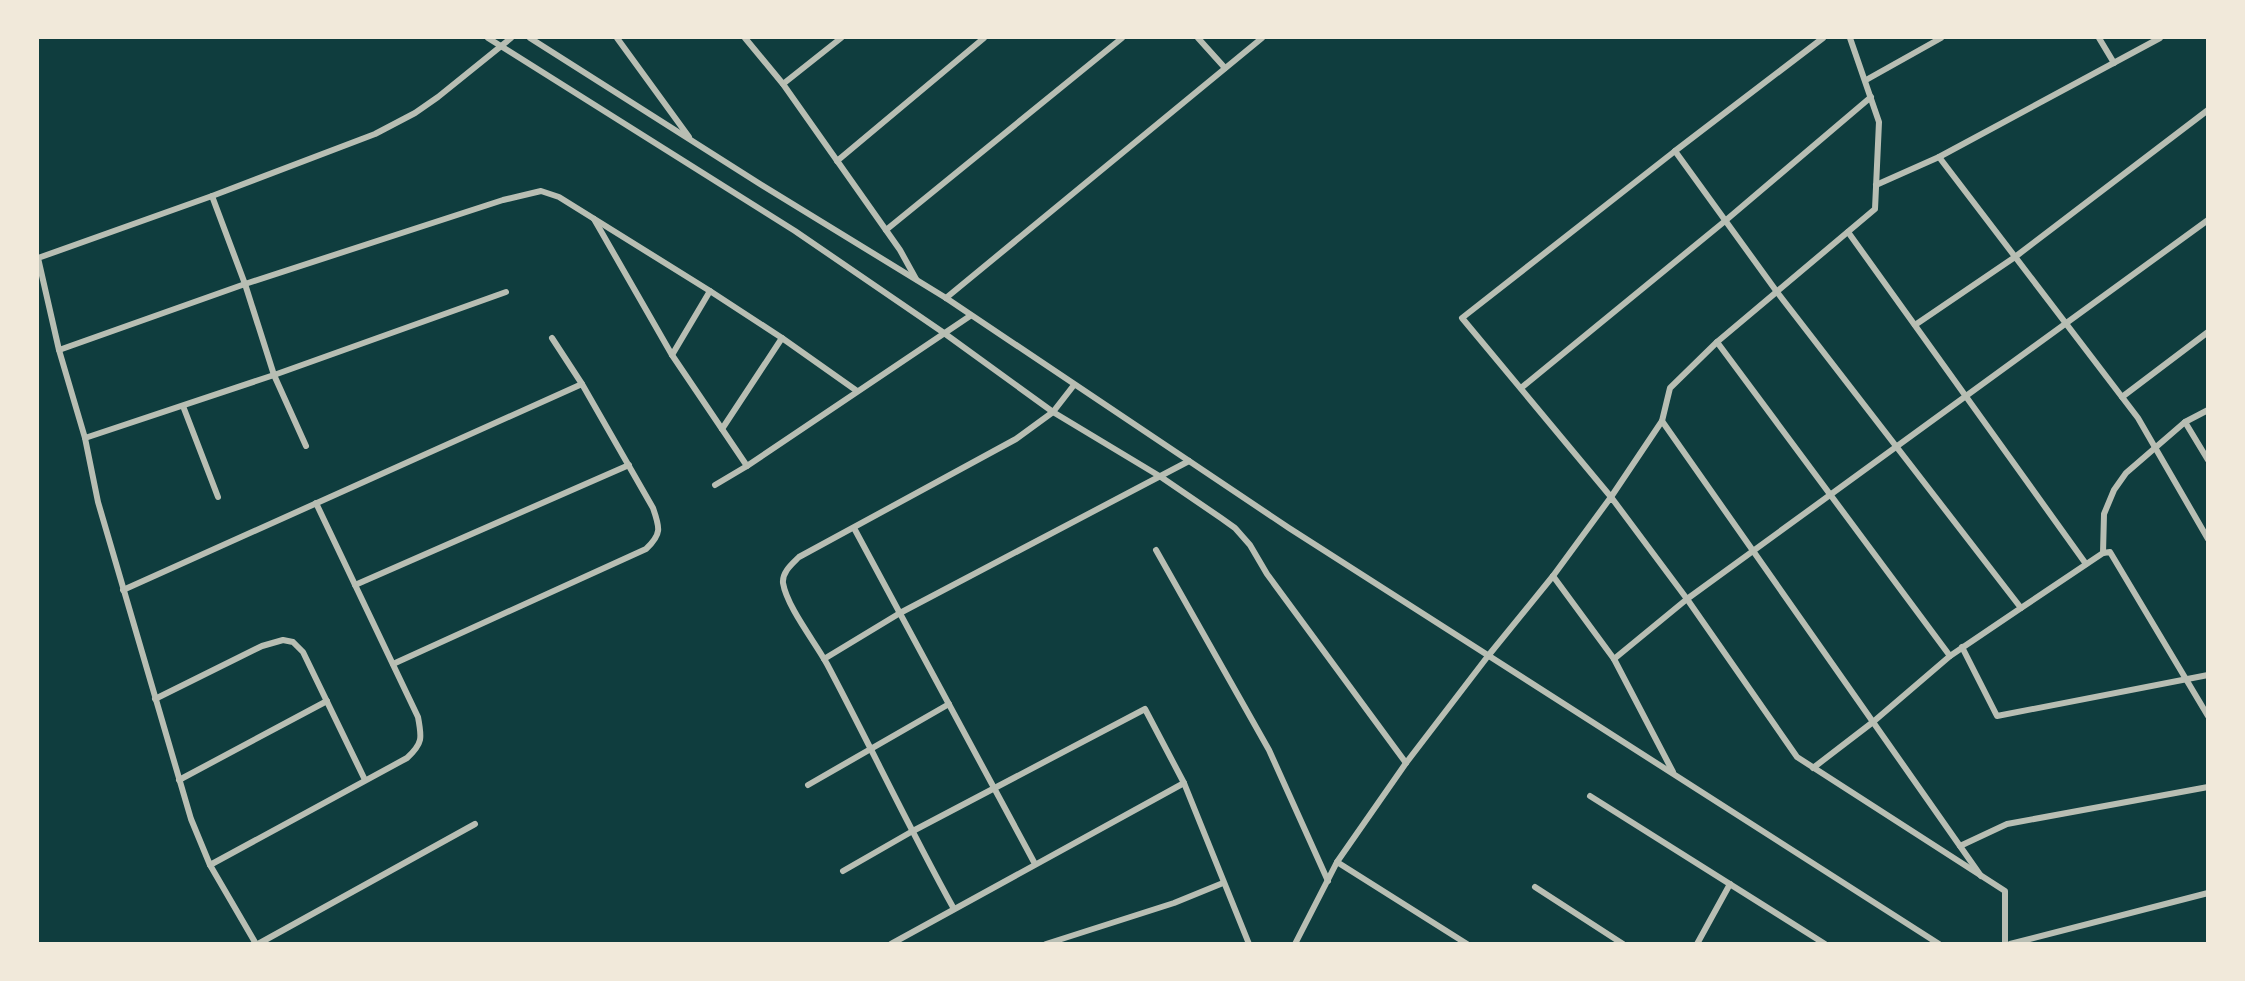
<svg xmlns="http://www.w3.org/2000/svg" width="2245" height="981" font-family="'Space Grotesk',sans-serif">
  <rect width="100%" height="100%" fill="#0f3d3e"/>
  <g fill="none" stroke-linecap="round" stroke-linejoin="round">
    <g stroke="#b8beb3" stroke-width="6">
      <path d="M488 38 795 231 944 333 1053 412 1161 477 1221 518 1235 528 1250 545 1267 574 1406 763"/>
      <path d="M530 38 760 184 946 298 1289 528 1939 944"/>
      <path d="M617 38 689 137"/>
      <path d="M745 38 783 84 900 250 916 279"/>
      <path d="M1198 38 1225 68"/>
      <path d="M2099 38 2114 63"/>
      <path d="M1866 80 1941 38"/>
      <path d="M783 84 841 38"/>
      <path d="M1675 151 1823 38"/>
      <path d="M1939 157 2160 38"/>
      <path d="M837 161 984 38"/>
      <path d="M1876 185 1939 157 2138 418 2208 539"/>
      <path d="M212 196 245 284 274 375 306 446"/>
      <path d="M594 219 672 355 747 466"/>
      <path d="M886 230 1122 38"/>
      <path d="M1848 232 2086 564"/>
      <path d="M946 298 1262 38"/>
      <path d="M1915 325 2015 257 2208 110"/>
      <path d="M1717 342 1875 209 1879 122 1850 38"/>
      <path d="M59 350 245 284 503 200 541 191 559 197 710 291 782 338 857 391"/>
      <path d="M672 355 710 291"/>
      <path d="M1521 388 1725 221 1871 97"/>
      <path d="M2122 397 2208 332"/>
      <path d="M183 406 218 497"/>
      <path d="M1662 421 1670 388 1717 342 1950 656 1873 722 1813 768"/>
      <path d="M2185 422 2208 460"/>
      <path d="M722 429 782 338"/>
      <path d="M85 438 274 375 506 292"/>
      <path d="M715 485 747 466 970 316"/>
      <path d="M854 528 1035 864"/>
      <path d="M1156 550 1269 750 1328 881"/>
      <path d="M2103 553 2104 514 2114 490 2126 473 2185 422 2208 410"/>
      <path d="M1553 576 1614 659 1673 772"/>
      <path d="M355 585 629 465"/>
      <path d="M123 590 582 384"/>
      <path d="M2021 608 2103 553 2110 552 2208 716"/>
      <path d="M1962 647 1997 716 2208 675"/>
      <path d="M1950 656 2021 608 1777 292 1675 151 1462 318 1611 497 1662 421 1981 876"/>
      <path d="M824 659 900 613 1189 461"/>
      <path d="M1614 659 1687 599 2208 220"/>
      <path d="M393 664 646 549C662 534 660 528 653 508L582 384 552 338"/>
      <path d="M155 699 262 646 283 640 293 642 303 652 365 780"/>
      <path d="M179 780 327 701"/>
      <path d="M808 785 949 704"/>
      <path d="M1590 796 1825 944"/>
      <path d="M1960 846 2007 824 2208 787"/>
      <path d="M1337 862 1467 944"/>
      <path d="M210 865 407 758C423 743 422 738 418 717L316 503"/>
      <path d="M843 871 911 832 1145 709 1184 783 1249 944"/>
      <path d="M1535 887 1623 944"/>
      <path d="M954 909C909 828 870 745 827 664 815 642 787 607 783 583 782 572 792 564 799 557L1016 439 1053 412 1074 385"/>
      <path d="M256 944 210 865 191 819 98 502 85 438 59 350 38 258 212 196 375 134 415 113 438 97 511 38"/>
      <path d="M258 944 475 824"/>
      <path d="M891 944 1184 783"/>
      <path d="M1046 944 1174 903 1223 883"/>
      <path d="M1295 944 1337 862 1406 763 1488 656 1553 576 1611 497 1687 599 1797 757 2005 891V944"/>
      <path d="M1697 944 1730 884"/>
      <path d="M2010 944 2208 893"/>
    </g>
  </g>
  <rect width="2245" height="981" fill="none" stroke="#f1e9da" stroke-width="78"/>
</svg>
